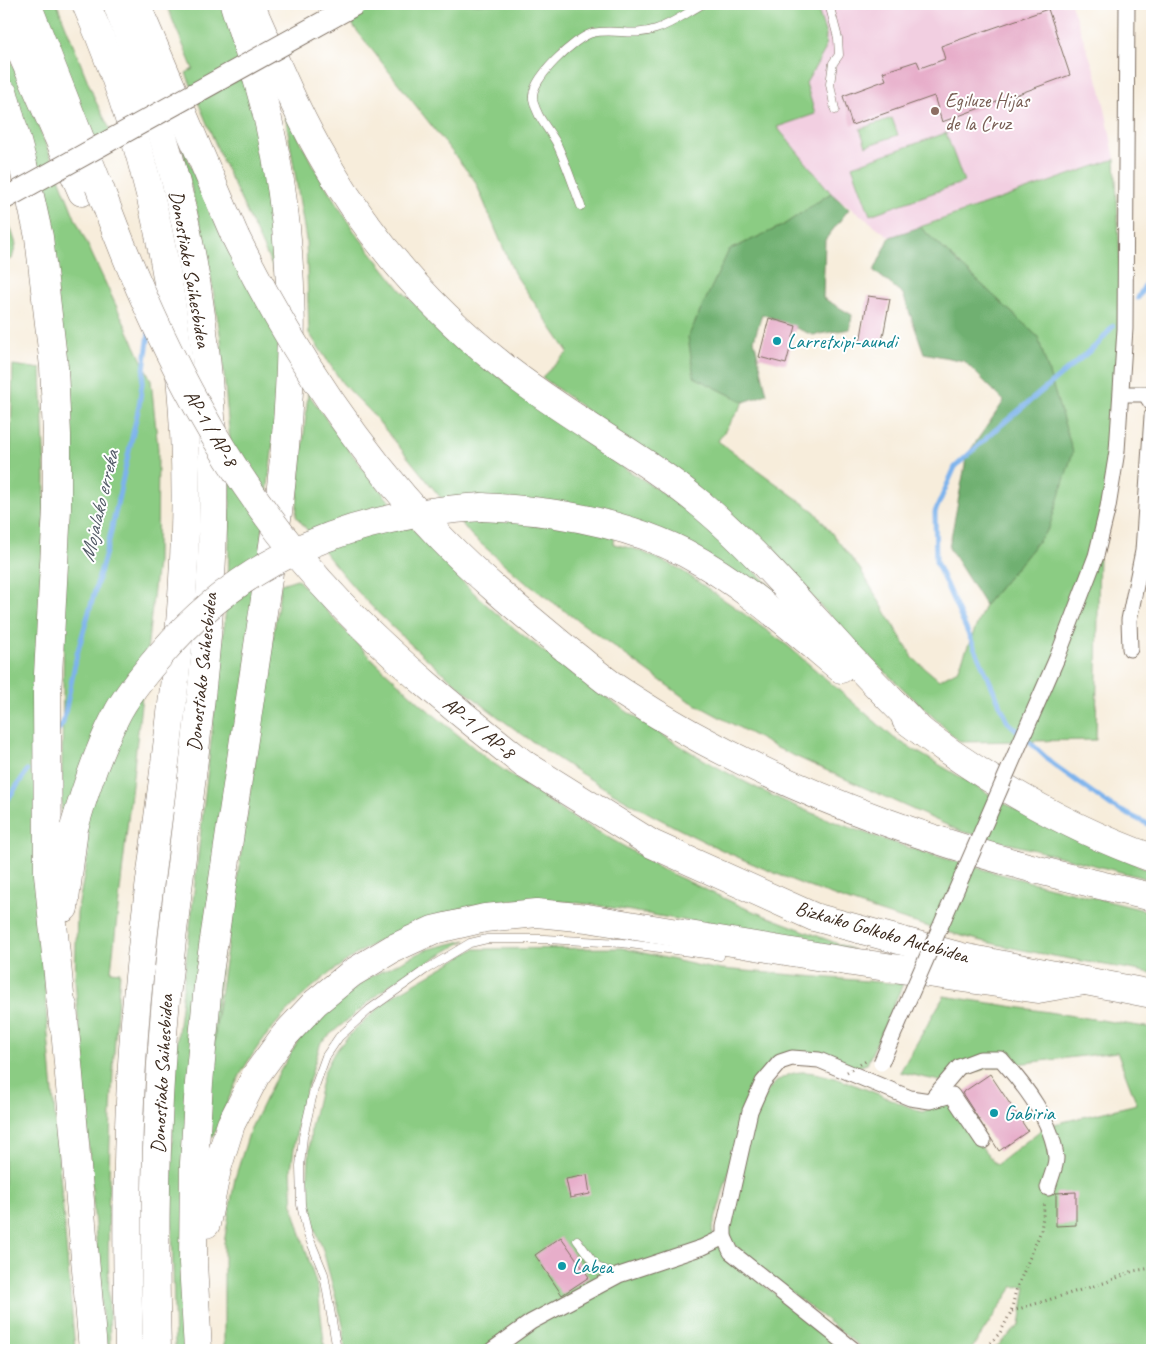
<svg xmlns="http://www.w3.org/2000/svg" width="1156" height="1354" font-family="Caveat,sans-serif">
  <rect width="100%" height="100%" fill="#fff"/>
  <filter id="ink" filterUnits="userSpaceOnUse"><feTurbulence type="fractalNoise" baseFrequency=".02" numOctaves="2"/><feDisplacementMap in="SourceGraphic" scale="10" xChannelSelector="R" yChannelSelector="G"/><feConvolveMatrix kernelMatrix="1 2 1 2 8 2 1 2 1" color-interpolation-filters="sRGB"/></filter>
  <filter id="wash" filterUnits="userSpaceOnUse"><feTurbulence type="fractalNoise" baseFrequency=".0096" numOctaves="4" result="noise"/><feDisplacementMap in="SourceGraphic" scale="20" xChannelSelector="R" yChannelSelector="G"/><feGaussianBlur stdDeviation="1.12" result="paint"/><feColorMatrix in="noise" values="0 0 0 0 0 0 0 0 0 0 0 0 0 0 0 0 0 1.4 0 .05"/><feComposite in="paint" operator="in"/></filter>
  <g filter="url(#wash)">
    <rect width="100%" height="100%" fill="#f7eddb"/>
    <path fill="#f2cfe1" d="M746 4H1071L1101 89 1115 159 890 237 831 193 790 145 754 95Z"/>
    <g fill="#8bcc83" stroke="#637b50">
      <path d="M39 4H57L96 102 113 135 95 142Z"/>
      <path d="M166 4H223L257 119 280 283 223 162 186 73 193 69Z"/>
      <path d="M344 4H816L826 35 825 50 806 83 815 114 777 127 831 193 782 226 729 250 694 376 744 402 718 441 815 512 860 569 913 658 939 680 958 670 985 605 1049 528 1038 337 920 227 1115 159 1123 321 1099 546 1096 740 960 742 867 655 758 540 542 377 568 352 514 273 475 181 354 27Z"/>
      <path d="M4 45 31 107 75 218 151 380 158 449 157 562 111 971 120 972C109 1098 106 1224 110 1350H105L75 979 77 913 89 850 61 842 64 613 32 163 4 63Z"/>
      <path d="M284 108 313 166 354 231 400 289 453 343 626 469 684 506 715 532 784 600 781 605 616 517 614 544 638 550 678 568 736 608 788 646 894 738 1023 814 1152 871V880L960 831 777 748 686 699 525 582 472 536 370 411 343 384 309 333 306 239Z"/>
      <path d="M892 118 898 135 866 146 860 129Z"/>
      <path d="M946 133 964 182 870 215 852 166Z"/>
      <path d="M180 138 202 194 228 249 284 348 245 685 187 1350H175L171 1188 174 1068 228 591 231 453 221 340 209 265Z"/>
      <path d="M6 214 16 244 12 259 4 261V216Z"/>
      <path d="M13 365 41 369 45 478 38 868 47 1023 75 1350H4V484L7 474H10Z"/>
      <path d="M308 393C356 463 408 528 468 587 498 617 532 643 566 668 646 728 734 783 827 819 933 860 1043 885 1152 912V973C1090 962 1027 953 966 937 746 880 538 773 377 612 347 582 322 549 296 516Z"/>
      <path d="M297 579 370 657 422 705 486 758 564 812 672 874 745 908 854 950C791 939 728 927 664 917 615 908 565 898 514 900 405 906 287 984 237 1081 228 1099 221 1118 213 1137L207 1136 217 1016 281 584Z"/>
      <path d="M466 940 392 983 321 1042 299 1114 291 1169 293 1208 318 1290 325 1350H224V1243L235 1178 250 1130 273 1083 301 1036 323 1014 368 978 425 950Z"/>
      <path d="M622 948 709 968 903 984 867 1064 851 1069 793 1052 770 1061 751 1093 712 1231 723 1254 848 1350H345L343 1325 323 1250 310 1216 307 1188 311 1127 324 1072 334 1053 350 1034 391 997 474 949Z"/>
      <path d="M944 996 1152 1028V1350H993L1020 1325 1026 1286 1013 1287 971 1350H864L743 1254 732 1242 728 1229C738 1188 746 1128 767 1092 774 1081 789 1072 802 1072 830 1071 893 1101 922 1112L946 1102 996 1165 1046 1126 1137 1104 1117 1052 991 1067 944 1082 900 1072Z"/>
    </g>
    <g fill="#70b071" stroke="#566d48">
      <path d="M831 193 849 209 825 240 823 298 852 315 850 329 813 335 762 314 754 340 767 394 744 402 694 377 688 337 729 250 782 226Z"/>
      <path d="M920 227 1038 337 1073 452 1049 528 985 605 949 548 967 455 1004 401 964 361 924 353 903 294 874 271 890 237Z"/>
    </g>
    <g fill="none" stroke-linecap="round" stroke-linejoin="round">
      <g stroke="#7db3ec" stroke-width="5">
        <path d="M1138 298 1152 272"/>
        <path d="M1113 326 1099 343 993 432 955 467 935 512 936 562 1008 722 1053 764 1111 806 1152 826"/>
        <path d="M58 730 63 723 77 654 108 545 139 406 149 333"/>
        <path d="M4 805 27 771"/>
      </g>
    </g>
    <g id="blocks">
      <g fill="#e7aeca">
        <path d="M1048 9 1070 75 942 122 934 96 852 125 843 96 886 80 883 72 917 61 920 68 945 59 941 46Z"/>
        <path d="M868 296 890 299 881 347 860 343Z"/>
        <path d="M769 318 796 326 786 364 759 357Z"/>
        <path d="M990 1074 1028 1131 999 1151 962 1093Z"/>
        <path d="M587 1175 590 1194 570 1198 566 1179Z"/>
        <path d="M1076 1192V1225L1056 1226V1193Z"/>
        <path d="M561 1237 589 1277 562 1295 535 1255Z"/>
      </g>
    </g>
  </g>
  <g filter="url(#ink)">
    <use href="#blocks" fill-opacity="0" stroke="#7d6e60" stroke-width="1"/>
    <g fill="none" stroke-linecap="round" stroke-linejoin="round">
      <g stroke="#7d6e60" stroke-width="9">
        <g id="lane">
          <path d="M829 4 838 38 839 55 833 63 830 84 835 110"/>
          <path d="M581 206C573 185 566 163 556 142 548 128 536 116 533 99 530 79 575 38 592 33 614 28 633 37 656 29 672 24 688 12 703 4"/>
          <path d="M577 1240 597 1267 619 1275"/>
          <path d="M337 1350 324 1274 308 1235 301 1205 300 1166 303 1137 314 1089 326 1056 339 1037 370 1009 425 970 470 943 487 939H545L622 943 720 956"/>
        </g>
      </g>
      <g stroke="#7d6e60" stroke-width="17">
        <g id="street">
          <path d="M1123 394H1145L1152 404"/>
          <path d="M1130 649 1129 620 1143 551 1152 416"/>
          <path d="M1057 658 1096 556 1108 507 1117 451 1125 329 1127 4"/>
          <path d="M931 1100 959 1067 980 1059H1001C1024 1085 1053 1121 1056 1158 1056 1167 1050 1179 1048 1188"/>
          <path d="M492 1350 531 1322 619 1275 703 1247 724 1237"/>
          <path d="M854 1350 731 1252 724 1237V1227L750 1111 763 1082 780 1062 792 1058 819 1060 910 1098 930 1101 952 1095 983 1141"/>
        </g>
      </g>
      <g stroke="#7d6e60" stroke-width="29">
        <g id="highway">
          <path d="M27 4 96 179"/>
          <path d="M86 4C158 167 190 353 185 531 181 700 146 867 134 1035 126 1140 126 1245 129 1350"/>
          <path d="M117 4C131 42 146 81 158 120 187 210 203 307 210 402 224 582 192 762 172 940 156 1077 153 1213 157 1350"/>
          <path d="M136 4 235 236"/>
          <path d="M250 4C274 57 296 113 326 163 372 242 433 311 504 367 568 418 641 454 703 506 755 550 798 601 844 651 869 678 895 704 921 731"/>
          <path d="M4 13 82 192"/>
          <path d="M4 94 22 160 39 237 54 367 57 435V509L47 693 48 874 63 1025"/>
          <path d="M482 507C551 510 622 521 685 553 742 583 792 628 841 669"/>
          <path d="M565 648C584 662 602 679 622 692 743 772 880 826 1020 865 1063 877 1108 887 1152 897"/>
          <path d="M906 720C982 778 1062 826 1152 858"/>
          <path d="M524 764 652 844 814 917 962 957 1152 994"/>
          <path d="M64 908 74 828"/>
          <path d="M63 1006 93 1350"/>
          <path d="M206 1224 217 1169 231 1124 256 1075 285 1035 315 1003 352 973 392 949 433 930 485 918 537 913 587 918 852 962 1038 989 1084 981"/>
          <path d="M198 1350 193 1263 194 1163 199 1083 209 973 278 512C294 384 299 251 269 124 260 83 246 44 234 4"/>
        </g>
      </g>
      <g stroke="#7d6e60" stroke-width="3" stroke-dasharray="1 4" stroke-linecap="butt">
        <path d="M450 4 471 6 484 4"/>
        <path d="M1012 1311 1107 1282 1133 1271 1152 1268"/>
        <path d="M983 1350 1000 1333 1011 1312 1016 1290 1041 1231 1045 1201"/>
      </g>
      <use href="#lane" stroke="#fff" stroke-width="8"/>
      <use href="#street" stroke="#fff" stroke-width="15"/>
      <use href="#highway" stroke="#fff" stroke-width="28"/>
      <g stroke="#7d6e60" stroke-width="17" stroke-linecap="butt">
        <path id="street-bridge" d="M881 1063 1057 658"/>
      </g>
      <g stroke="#7d6e60" stroke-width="23" stroke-linecap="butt">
        <path id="secondary-bridge" d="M4 199 356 4"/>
      </g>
      <g stroke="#7d6e60" stroke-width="29" stroke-linecap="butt">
        <g id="highway-bridge">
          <path d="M99 186C155 339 226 483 339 602 396 662 460 713 524 764"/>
          <path d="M235 236C289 346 358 452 443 540 481 579 523 613 565 648"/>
          <path d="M74 828C85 790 97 753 115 718 126 695 145 673 161 654 246 555 355 514 482 507"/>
        </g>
      </g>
      <path stroke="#7d6e60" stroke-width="3" stroke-dasharray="1 4" stroke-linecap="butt" d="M847 1072 866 1061"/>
      <use href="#street-bridge" stroke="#fff" stroke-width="15"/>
      <use href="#secondary-bridge" stroke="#fff" stroke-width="21"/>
      <use href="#highway-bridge" stroke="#fff" stroke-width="28"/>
    </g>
  </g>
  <circle fill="#8d6e63" stroke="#fff" stroke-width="2" cx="935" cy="111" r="5"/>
  <g fill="#0f9aa8" stroke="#fff" stroke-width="2">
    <circle cx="777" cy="341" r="5"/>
    <circle cx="994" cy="1113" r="5"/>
    <circle cx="562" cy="1266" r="5"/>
  </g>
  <g text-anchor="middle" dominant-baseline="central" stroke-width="4" stroke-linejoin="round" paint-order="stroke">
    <g font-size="20" fill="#785e54" stroke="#fff" text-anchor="start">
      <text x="945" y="100">Egiluze Hijas<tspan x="945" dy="23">de la Cruz</tspan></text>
    </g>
    <g font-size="20" fill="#3b2a1e" stroke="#fff">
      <text transform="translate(190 269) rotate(80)">Donostiako Saihesbidea</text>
      <text transform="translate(211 428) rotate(59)">AP-1 / AP-8</text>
      <text transform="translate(202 672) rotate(-84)">Donostiako Saihesbidea</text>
      <text transform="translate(479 728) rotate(39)">AP-1 / AP-8</text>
      <text transform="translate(882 932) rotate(16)">Bizkaiko Golkoko Autobidea</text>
      <text transform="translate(162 1074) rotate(-87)">Donostiako Saihesbidea</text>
    </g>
    <g font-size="20" fill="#0d838f" stroke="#fff" text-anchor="start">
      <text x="787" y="341">Larretxipi-aundi</text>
      <text x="1004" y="1113">Gabiria</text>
      <text x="572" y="1266">Labea</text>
    </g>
    <g font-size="21" font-style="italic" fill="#525a66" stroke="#fff">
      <text transform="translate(99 506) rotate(-77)">Mojalako erreka</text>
    </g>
  </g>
  <rect width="1156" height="1354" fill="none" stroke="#fff" stroke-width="20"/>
</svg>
